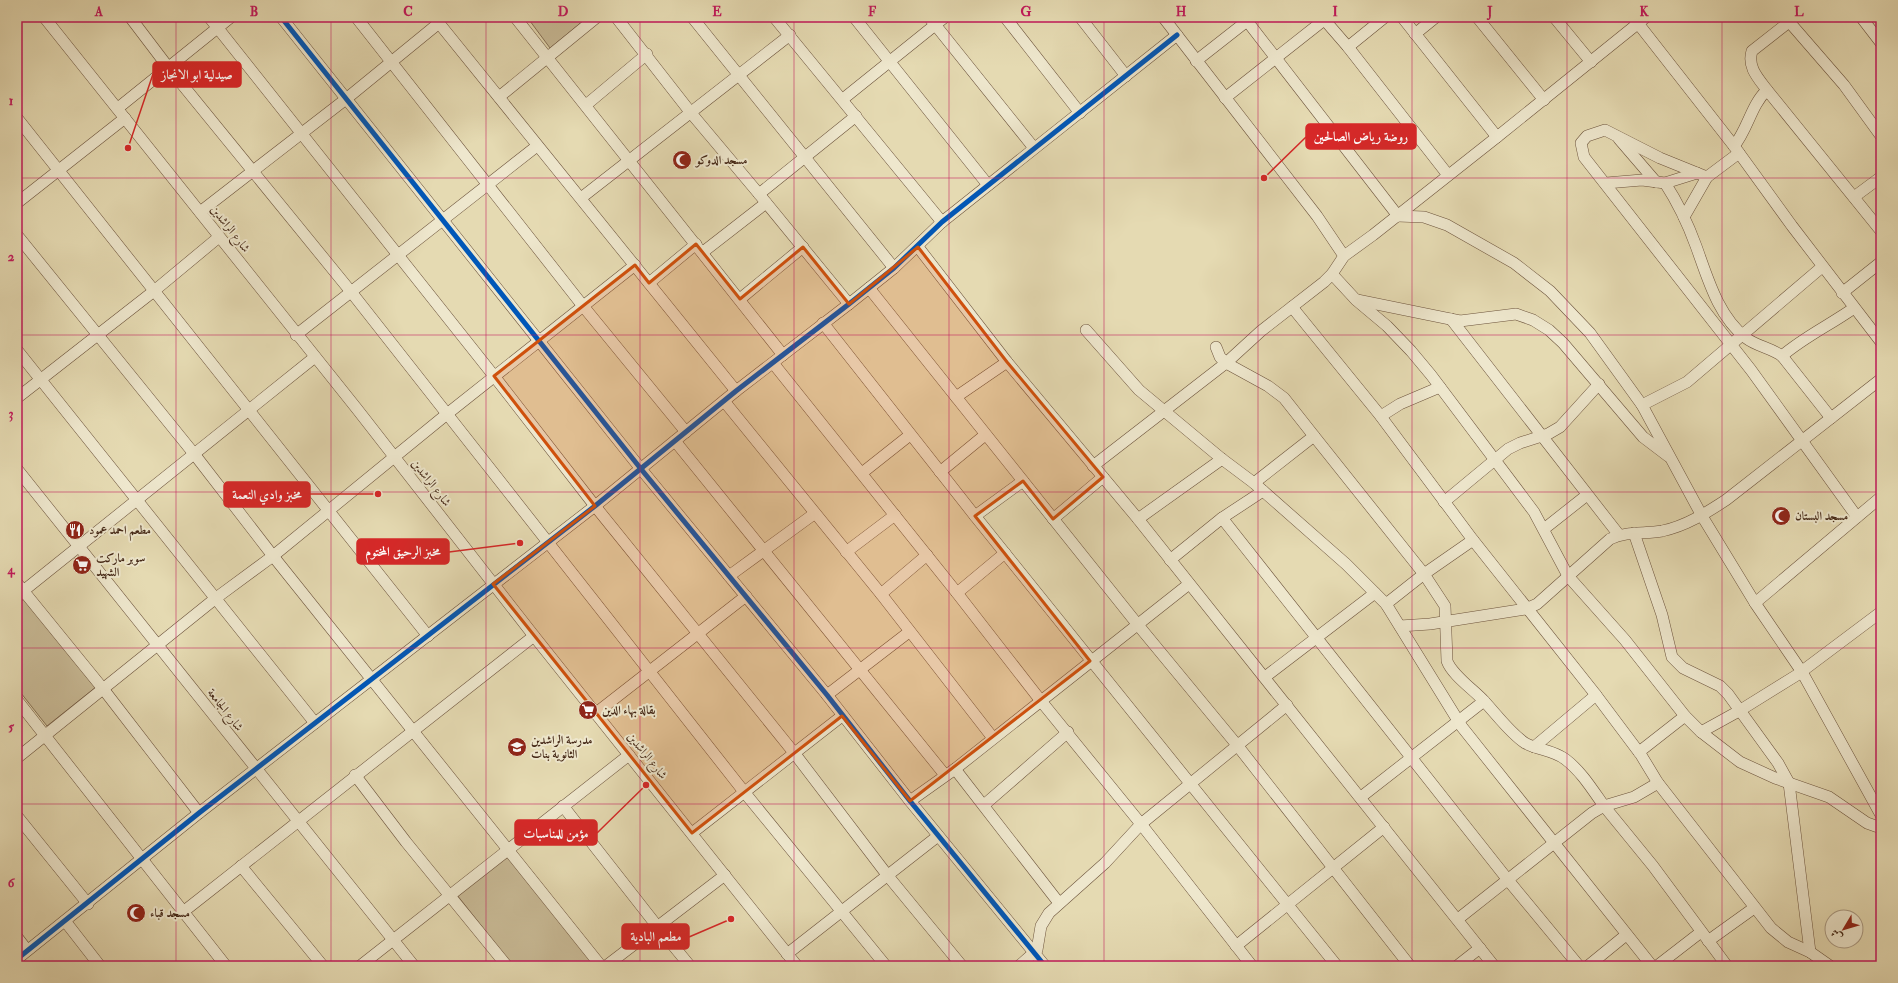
<svg xmlns="http://www.w3.org/2000/svg" width="1898" height="983" font-family="'IM FELL Double Pica',Amiri,serif">
  <rect width="100%" height="100%" fill="#e5dab2"/>
  <filter id="stains"><feTurbulence type="fractalNoise" baseFrequency=".005" numOctaves="4"/><feColorMatrix values="0 0 0 0 .2 0 0 0 0 .09 0 0 0 0 .02 0 0 0 .5 -.17"/></filter>
  <radialGradient id="worn" r=".72"><stop offset=".6" stop-color="#630" stop-opacity="0"/><stop offset="1" stop-color="#630" stop-opacity=".3"/></radialGradient>
  <g fill="#c9bb97" stroke="#867056">
    <path d="M527 17H588L550 48Z"/>
    <path d="M24 599 96 687 47 726 17 688V605Z"/>
    <path d="M508 856 595 966H513L457 895Z"/>
  </g>
  <g fill="none" stroke-linecap="round" stroke-linejoin="round">
    <g stroke="#6c533c" stroke-width="12">
      <g id="minor">
        <path d="M44 17 357 409 534 636 797 966"/>
        <path d="M130 17 168 67 352 293 745 793 886 966"/>
        <path d="M209 17 494 376 595 506 795 754 888 876 962 966"/>
        <path d="M281 17 641 469 827 695 910 801 1045 966"/>
        <path d="M356 17 583 306 686 432"/>
        <path d="M434 17 736 391"/>
        <path d="M515 17 783 355"/>
        <path d="M616 17 691 113 759 194 849 304"/>
        <path d="M692 17 894 268"/>
        <path d="M774 17 942 222"/>
        <path d="M854 17 988 185"/>
        <path d="M929 17 1034 148"/>
        <path d="M1005 17 1080 113"/>
        <path d="M1080 17 1126 76"/>
        <path d="M1163 17 1317 216 1344 256"/>
        <path d="M1244 17 1398 216"/>
        <path d="M1322 17 1348 47 1448 175"/>
        <path d="M1402 17 1497 137"/>
        <path d="M1477 17 1544 100"/>
        <path d="M1554 17 1591 62"/>
        <path d="M1633 17 1734 146 1792 226 1881 342"/>
        <path d="M1785 17 1844 85 1881 136"/>
        <path d="M1861 17 1881 43"/>
        <path d="M1415 34 1436 17"/>
        <path d="M1348 47 1385 17"/>
        <path d="M1196 61 1247 21"/>
        <path d="M1767 90 1881 231"/>
        <path d="M499 97 597 17"/>
        <path d="M1225 98 1324 20"/>
        <path d="M843 99 945 17"/>
        <path d="M586 105 647 54"/>
        <path d="M118 108 231 17"/>
        <path d="M17 118 428 636"/>
        <path d="M1619 139 1656 182"/>
        <path d="M1734 146C1748 129 1751 105 1767 90 1758 78 1747 67 1752 51L1789 22"/>
        <path d="M1707 177 1660 158 1605 130 1587 136 1581 143 1584 157 1751 370 1857 517"/>
        <path d="M1606 183 1642 180 1665 183 1697 173"/>
        <path d="M1665 183C1678 203 1688 224 1696 246 1708 279 1718 316 1746 338 1756 346 1771 348 1782 356L1831 418"/>
        <path d="M759 194 856 116"/>
        <path d="M1854 197 1881 177"/>
        <path d="M581 198 790 35"/>
        <path d="M17 203 125 118"/>
        <path d="M200 212 346 99 439 23"/>
        <path d="M1398 216 1424 217 1447 225 1514 263 1550 291 1590 333 1642 405 1702 516 1755 603 1802 672 1881 815"/>
        <path d="M1684 217 1707 177 1739 153"/>
        <path d="M17 235 195 455 273 556 601 966"/>
        <path d="M918 247 1007 362 1138 519 1494 966"/>
        <path d="M703 252 766 203"/>
        <path d="M1332 274 1356 300 1387 326 1411 351 1431 375 1534 512 1568 576 1625 640 1685 716 1701 732 1739 711 1797 675 1881 612"/>
        <path d="M649 283 696 244"/>
        <path d="M869 288 1138 625 1237 745 1410 966"/>
        <path d="M1842 293 1881 262"/>
        <path d="M740 299 803 247"/>
        <path d="M1357 300 1460 321 1516 314 1533 320 1549 330 1563 343 1643 437 1668 456"/>
        <path d="M1292 307 1379 414 1473 540 1424 574 1386 604"/>
        <path d="M1451 319 1619 535"/>
        <path d="M823 323 975 516 1337 966"/>
        <path d="M1086 330 1139 390 1222 459 1254 483 1346 564 1386 604 1462 727 1652 966"/>
        <path d="M296 335 537 146"/>
        <path d="M1216 347 1220 357 1226 363 1268 386 1284 398 1314 436 1254 483"/>
        <path d="M17 350 315 723"/>
        <path d="M1782 356C1804 337 1830 325 1854 308"/>
        <path d="M773 363 957 593 1041 701 1141 824 1252 966"/>
        <path d="M956 397 1007 362"/>
        <path d="M17 398 154 291 219 237"/>
        <path d="M724 401 881 594 993 738"/>
        <path d="M1642 405 1687 382 1822 267"/>
        <path d="M1381 416 1400 404 1440 387"/>
        <path d="M1314 436 1424 574 1445 606 1447 661C1452 675 1474 690 1484 701 1497 715 1510 733 1525 743 1538 750 1553 750 1565 759 1581 771 1592 789 1604 806L1634 797 1658 783 1771 928 1788 942 1810 952 1830 966"/>
        <path d="M675 441 945 775"/>
        <path d="M1093 466 1226 363 1261 331 1324 282 1332 274 1344 256 1373 235 1497 137 1646 17"/>
        <path d="M17 469 414 966"/>
        <path d="M940 472 985 435"/>
        <path d="M862 473 910 435"/>
        <path d="M1444 502 1508 449 1520 443 1548 434 1560 427 1599 384"/>
        <path d="M975 516 1023 481"/>
        <path d="M1222 518 1508 880 1579 966"/>
        <path d="M1053 519 1103 477"/>
        <path d="M1138 519 1222 459"/>
        <path d="M1544 529 1587 495"/>
        <path d="M1634 533 1662 615 1672 657 1683 668 1720 686 1728 694 1778 763 1789 783 1810 952"/>
        <path d="M1473 540 1596 695 1641 755 1658 783"/>
        <path d="M846 552 895 515"/>
        <path d="M1170 560 1222 518 1263 491"/>
        <path d="M729 576 814 514"/>
        <path d="M17 583 104 690 199 813"/>
        <path d="M957 593 1005 553"/>
        <path d="M881 594 927 555"/>
        <path d="M17 596 315 357"/>
        <path d="M1755 603 1881 497"/>
        <path d="M1400 626 1430 624 1526 609 1537 604 1610 539C1626 531 1645 534 1662 531 1686 526 1706 513 1726 500L1881 379"/>
        <path d="M1265 677 1375 593"/>
        <path d="M827 695 909 632"/>
        <path d="M17 700 226 966"/>
        <path d="M596 713 746 596"/>
        <path d="M1701 732 1740 762 1775 778 1829 797 1867 823 1881 828"/>
        <path d="M1534 747 1596 695"/>
        <path d="M1639 752 1685 716"/>
        <path d="M17 758 216 598 273 556 447 414 635 265"/>
        <path d="M955 769 1059 903"/>
        <path d="M355 775 406 842 507 966"/>
        <path d="M1361 797 1484 701"/>
        <path d="M910 801 955 769 1189 584"/>
        <path d="M984 805 1068 732"/>
        <path d="M563 806 657 926 690 966"/>
        <path d="M17 816 88 904"/>
        <path d="M692 833 842 716"/>
        <path d="M241 866 323 966"/>
        <path d="M183 912 534 636"/>
        <path d="M1458 919 1592 813 1604 806 1653 866 1727 966"/>
        <path d="M65 921 100 966"/>
        <path d="M17 937 27 950"/>
        <path d="M1708 941 1754 908"/>
        <path d="M1236 946 1384 827"/>
        <path d="M787 954 938 836"/>
        <path d="M17 959 199 813 595 506 736 391 849 304 894 268 942 222 1177 35"/>
        <path d="M360 966 629 755"/>
        <path d="M606 966 725 875"/>
        <path d="M1019 966 1037 950 1041 926 1049 913 1105 863 1141 824 1287 705"/>
        <path d="M1457 966 1480 948"/>
        <path d="M1588 966 1626 935"/>
        <path d="M1657 966 1701 932"/>
      </g>
    </g>
    <use href="#minor" stroke="#eee7cd" stroke-width="11"/>
    <g stroke="#eee7cd" stroke-width="8">
      <g id="cycleway">
        <path d="M281 17 641 469 827 695 910 801 1045 966"/>
        <path d="M17 959 199 813 595 506 736 391 849 304 894 268 942 222 1177 35"/>
      </g>
    </g>
    <use href="#cycleway" stroke="#0057b8" stroke-width="5"/>
  </g>
  <path fill="#cf510d" fill-opacity="0.2" stroke="#cf510d" stroke-width="3" stroke-linejoin="round" d="M696 244 740 299 803 247 849 304 918 247 1007 362 1103 477 1053 519 1023 481 975 516 1090 661 910 801 842 716 692 833 493 584 595 506 494 376 635 265 649 283Z"/>
  <path fill="none" stroke="#c2185b" stroke-width="1" stroke-opacity="0.55" d="M176 17V966M331 17V966M486 17V966M640 17V966M794 17V966M949 17V966M1104 17V966M1258 17V966M1412 17V966M1567 17V966M1722 17V966M17 178H1881M17 335H1881M17 492H1881M17 648H1881M17 804H1881"/>
  <defs>
    <g id="mosque-disc" transform="scale(1)"><circle r="9.5" fill="#8f2418" stroke="#eee7cd"/><path d="M3.5-4.9A6 6 0 1 0 3.5 4.9A5 5 0 1 1 3.5-4.9Z" fill="#fff"/></g>
    <g id="restaurant-disc" transform="scale(1)"><circle r="9.5" fill="#8f2418" stroke="#eee7cd"/><path d="M-5-6h1v4h1v-4h1v4h1v-4h1v5L-1.5 .5V6h-2V.5L-5-1ZM5-6V6H3V1.5H1.5Q1.5-4 5-6Z" fill="#fff"/></g>
    <g id="supermarket-disc" transform="scale(1)"><circle r="9.5" fill="#8f2418" stroke="#eee7cd"/><path d="M-6-5.5h2.5l.6 2H6L4.5 2H-2.5L-4.4-4H-6ZM-1.5 3.2a1.3 1.3 0 1 0 .1 0ZM3 3.2a1.3 1.3 0 1 0 .1 0Z" fill="#fff"/></g>
    <g id="school-disc" transform="scale(1)"><circle r="9.5" fill="#8f2418" stroke="#eee7cd"/><path d="M0-5L7-2L0 1L-7-2ZM-4 1L0 2.5L4 1V4Q0 6-4 4Z" fill="#fff"/></g>
  </defs>
  <g fill-rule="evenodd">
    <use href="#mosque-disc" x="682" y="160"/>
    <use href="#mosque-disc" x="1781" y="516"/>
    <use href="#restaurant-disc" x="75" y="530"/>
    <use href="#supermarket-disc" x="82" y="565"/>
    <use href="#supermarket-disc" x="588" y="710"/>
    <use href="#school-disc" x="517" y="747"/>
    <use href="#mosque-disc" x="136" y="913"/>
  </g>
  <g text-anchor="middle" dominant-baseline="central" stroke-width="4" stroke-linejoin="round" paint-order="stroke">
    <g font-size="12" font-weight="bold" fill="#432615" stroke="#eee7cd" text-anchor="start">
      <text x="696" y="160">مسجد الدوكو</text>
      <text x="1795" y="516">مسجد البستان</text>
      <text x="89" y="530">مطعم احمد عمود</text>
      <text x="96" y="558">سوبر ماركت<tspan x="96" dy="14">الشهيد</tspan></text>
      <text x="602" y="710">بقالة بهاء الدين</text>
      <text x="531" y="740">مدرسة الراشدين<tspan x="531" dy="14">الثانوية بنات</tspan></text>
      <text x="150" y="913">مسجد قباء</text>
    </g>
    <g font-size="12" fill="#432615" stroke="#eee7cd">
      <text transform="translate(230 229) rotate(52)">شارع الراشدين</text>
      <text transform="translate(431 483) rotate(52)">شارع الراشدين</text>
      <text transform="translate(225 710) rotate(52)">شارع الجامعة</text>
      <text transform="translate(647 756) rotate(51)">شارع الراشدين</text>
    </g>
  </g>
  <path fill="none" stroke="#d62828" stroke-width="1.5" d="M128 148L153 74M1264 178L1306 137M378 494L310 494M520 543L449 552M646 785L597 833M731 919L689 937"/>
  <g fill="#d62828" stroke="#eee7cd" stroke-width="1.5">
    <circle cx="128" cy="148" r="4"/>
    <circle cx="1264" cy="178" r="4"/>
    <circle cx="378" cy="494" r="4"/>
    <circle cx="520" cy="543" r="4"/>
    <circle cx="646" cy="785" r="4"/>
    <circle cx="731" cy="919" r="4"/>
  </g>
  <g fill="#d62828" stroke="#d62828" stroke-width="1.5">
    <rect x="153" y="62" width="88" height="25" rx="4"/>
    <rect x="1306" y="124" width="110" height="25" rx="4"/>
    <rect x="224" y="482" width="86" height="25" rx="4"/>
    <rect x="357" y="539" width="92" height="25" rx="4"/>
    <rect x="515" y="820" width="82" height="25" rx="4"/>
    <rect x="622" y="924" width="67" height="25" rx="4"/>
  </g>
  <g font-size="13" text-anchor="middle" font-weight="bold" fill="#fff">
    <text x="197" y="79">صيدلية ابو الانجاز</text>
    <text x="1361" y="141">روضة رياض الصالحين</text>
    <text x="267" y="499">مخبز وادي النعمة</text>
    <text x="403" y="556">مخبز الرحيق المختوم</text>
    <text x="556" y="838">مؤمن للمناسبات</text>
    <text x="656" y="941">مطعم البادية</text>
  </g>
  <rect width="1898" height="983" fill="none" stroke="#e5dab2" stroke-width="44"/>
  <g transform="translate(1844 929) rotate(232)"><circle r="19" fill="#eee7cd" stroke="#aa9a83"/>
  <path d="M0-3L7 15L0 10L-7 15Z" fill="#8f2418"/>
  <text y="-6" font-size="11" font-weight="bold" text-anchor="middle" fill="#432615">ش</text>
  </g>
  <rect x="22" y="22" width="1854" height="939" fill="none" stroke="#c2185b" stroke-width="1.5"/>
  <g font-size="13" text-anchor="middle" font-weight="bold" fill="#c2185b">
    <text x="99" y="16">A</text>
    <text x="254" y="16">B</text>
    <text x="408" y="16">C</text>
    <text x="563" y="16">D</text>
    <text x="717" y="16">E</text>
    <text x="872" y="16">F</text>
    <text x="1026" y="16">G</text>
    <text x="1181" y="16">H</text>
    <text x="1335" y="16">I</text>
    <text x="1490" y="16">J</text>
    <text x="1644" y="16">K</text>
    <text x="1799" y="16">L</text>
    <text x="11" y="105">1</text>
    <text x="11" y="261">2</text>
    <text x="11" y="418">3</text>
    <text x="11" y="574">4</text>
    <text x="11" y="731">5</text>
    <text x="11" y="887">6</text>
  </g>
  <rect width="100%" height="100%" filter="url(#stains)"/>
  <rect width="100%" height="100%" fill="url(#worn)"/>
</svg>
